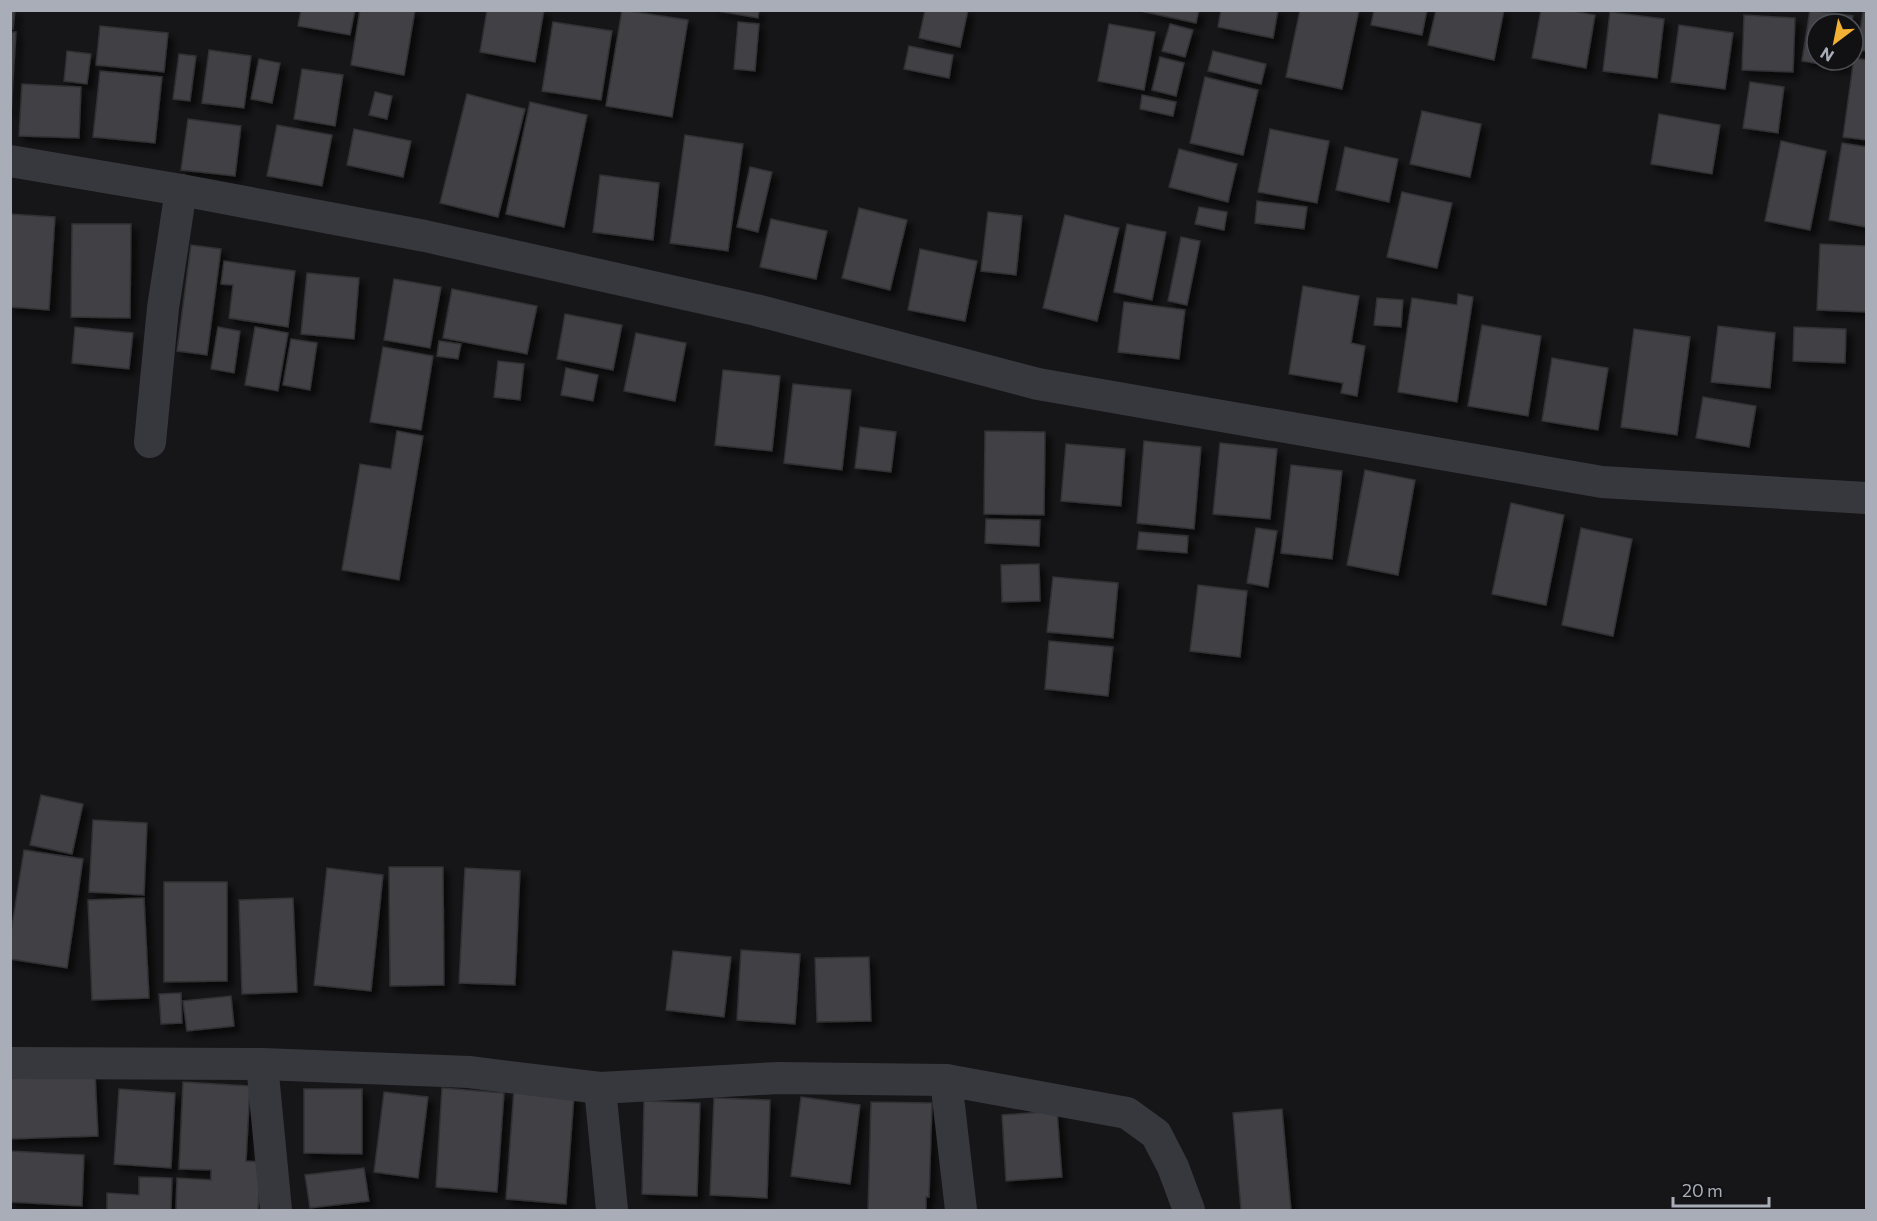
<svg xmlns="http://www.w3.org/2000/svg" width="1877" height="1221" font-family="Commissioner,sans-serif">
  <defs>
    <filter id="shadow"><feDropShadow dx="5.5" dy="5.5" stdDeviation="3" flood-color="#0009"/></filter>
  </defs>
  <rect width="100%" height="100%" fill="#161618"/>
  <g fill="#404145" stroke="#303034" stroke-width="1.5" filter="url(#shadow)">
    <path d="M10 10H15L13 29H10Z"/>
    <path d="M301 10H355L350 35 298 26Z"/>
    <path d="M360 10H415L404 75 351 65Z"/>
    <path d="M487 10H544L535 62 480 52Z"/>
    <path d="M622 10 688 20 672 117 606 106Z"/>
    <path d="M712 10H759L758 18Z"/>
    <path d="M925 10H968L960 47 919 38Z"/>
    <path d="M1136 10H1199L1196 23Z"/>
    <path d="M1221 10H1278L1273 38 1218 27Z"/>
    <path d="M1300 10H1359L1342 89 1286 77Z"/>
    <path d="M1374 10H1427L1422 35 1371 25Z"/>
    <path d="M1436 10H1504L1494 60 1428 45Z"/>
    <path d="M1541 10H1567L1595 15 1586 68 1532 58Z"/>
    <path d="M1810 10 1853 16 1851 24H1817V60H1845L1843 68 1802 61Z"/>
    <path d="M1610 12 1664 19 1657 78 1603 71Z"/>
    <path d="M1863 12H1866V51L1857 50Z"/>
    <path d="M1744 15 1795 18 1793 72 1742 70Z"/>
    <path d="M553 22 612 31 601 100 542 91Z"/>
    <path d="M738 22 759 24 755 71 734 69Z"/>
    <path d="M1109 24 1155 32 1144 90 1098 81Z"/>
    <path d="M1170 24 1193 30 1185 57 1162 51Z"/>
    <path d="M1679 25 1733 33 1725 89 1671 82Z"/>
    <path d="M100 26 168 33 164 72 96 65Z"/>
    <path d="M10 32H16L11 113H10Z"/>
    <path d="M909 46 953 55 949 78 904 69Z"/>
    <path d="M209 50 251 56 244 108 202 103Z"/>
    <path d="M67 51 91 54 87 84 64 81Z"/>
    <path d="M1213 51 1266 64 1261 84 1208 71Z"/>
    <path d="M179 54 196 56 190 101 173 99Z"/>
    <path d="M1160 57 1184 63 1176 96 1152 90Z"/>
    <path d="M1854 58 1866 60V140L1843 137Z"/>
    <path d="M259 59 280 63 272 103 251 99Z"/>
    <path d="M302 69 343 75 335 126 294 119Z"/>
    <path d="M100 71 162 77 155 143 93 137Z"/>
    <path d="M1205 77 1258 90 1243 155 1190 143Z"/>
    <path d="M1750 82 1784 87 1778 133 1743 128Z"/>
    <path d="M22 84 81 87 79 138 19 136Z"/>
    <path d="M375 92 392 96 387 119 369 115Z"/>
    <path d="M467 94 525 109 498 217 440 203Z"/>
    <path d="M1142 95 1176 102 1173 116 1140 109Z"/>
    <path d="M530 102 587 115 564 227 506 214Z"/>
    <path d="M1422 111 1481 124 1470 177 1410 164Z"/>
    <path d="M1659 114 1720 125 1712 174 1651 164Z"/>
    <path d="M188 119 241 126 235 176 181 170Z"/>
    <path d="M277 125 332 135 322 186 267 176Z"/>
    <path d="M354 129 411 141 403 177 347 165Z"/>
    <path d="M1270 129 1329 141 1317 203 1258 192Z"/>
    <path d="M685 135 743 144 728 251 670 243Z"/>
    <path d="M1781 141 1826 151 1810 230 1765 221Z"/>
    <path d="M1842 143 1866 147V227L1829 220Z"/>
    <path d="M1345 147 1398 159 1389 202 1336 190Z"/>
    <path d="M1179 149 1237 164 1228 202 1169 187Z"/>
    <path d="M750 167 772 172 758 232 737 227Z"/>
    <path d="M600 175 659 183 653 240 593 232Z"/>
    <path d="M1402 192 1452 203 1437 268 1387 257Z"/>
    <path d="M1257 201 1307 207 1304 229 1255 223Z"/>
    <path d="M1199 207 1227 212 1224 230 1195 224Z"/>
    <path d="M859 208 907 220 890 290 842 278Z"/>
    <path d="M988 212 1022 216 1016 275 981 271Z"/>
    <path d="M10 214 55 217 49 310 10 307Z"/>
    <path d="M1065 215 1119 228 1097 321 1043 308Z"/>
    <path d="M771 219 827 231 816 279 760 267Z"/>
    <path d="M72 224H131L130 318 71 317Z"/>
    <path d="M1127 224 1166 232 1152 300 1114 292Z"/>
    <path d="M1181 237 1200 241 1187 305 1168 301Z"/>
    <path d="M1820 244 1866 246V312L1817 310Z"/>
    <path d="M191 245 221 249 207 355 177 351Z"/>
    <path d="M920 249 977 261 965 321 908 310Z"/>
    <path d="M224 261 295 271 288 327 229 318 233 285 221 284Z"/>
    <path d="M307 273 359 278 354 339 301 334Z"/>
    <path d="M394 279 441 287 430 348 384 340Z"/>
    <path d="M1303 286 1359 296 1351 343 1365 346 1357 396 1341 393 1343 383 1289 374Z"/>
    <path d="M452 289 537 306 527 354 443 338Z"/>
    <path d="M1458 294 1473 297 1457 402 1398 392 1412 298 1457 305Z"/>
    <path d="M1377 298 1403 300 1401 327 1374 325Z"/>
    <path d="M1124 302 1185 310 1179 359 1118 352Z"/>
    <path d="M565 314 622 325 613 370 557 359Z"/>
    <path d="M1482 325 1541 336 1528 416 1468 406Z"/>
    <path d="M1718 326 1775 333 1770 388 1711 382Z"/>
    <path d="M75 327 133 333 129 369 72 363Z"/>
    <path d="M218 327 240 331 234 373 211 369Z"/>
    <path d="M255 327 288 333 278 391 245 385Z"/>
    <path d="M1794 327 1846 329 1845 363 1793 361Z"/>
    <path d="M1634 329 1690 337 1677 435 1621 427Z"/>
    <path d="M636 333 686 343 675 401 624 391Z"/>
    <path d="M291 339 317 343 310 390 283 385Z"/>
    <path d="M439 341 461 344 458 359 437 356Z"/>
    <path d="M383 347 433 356 421 430 370 422Z"/>
    <path d="M1552 358 1608 368 1598 430 1542 421Z"/>
    <path d="M498 361 524 364 520 400 494 397Z"/>
    <path d="M566 368 598 375 593 401 561 395Z"/>
    <path d="M723 370 780 376 772 451 715 445Z"/>
    <path d="M793 384 851 390 842 470 784 463Z"/>
    <path d="M1703 397 1756 406 1749 447 1696 438Z"/>
    <path d="M860 427 896 432 891 472 855 468Z"/>
    <path d="M397 431 423 436 399 580 342 570 360 464 391 469Z"/>
    <path d="M985 431 1045 432 1044 515 984 514Z"/>
    <path d="M1144 441 1201 447 1194 529 1137 523Z"/>
    <path d="M1220 443 1277 449 1270 519 1213 514Z"/>
    <path d="M1066 444 1125 449 1121 506 1061 501Z"/>
    <path d="M1291 465 1342 471 1332 559 1281 553Z"/>
    <path d="M1365 470 1415 480 1398 575 1347 565Z"/>
    <path d="M1511 503 1564 515 1546 605 1492 594Z"/>
    <path d="M986 519 1040 520 1039 546 985 543Z"/>
    <path d="M1256 528 1277 531 1268 587 1247 583Z"/>
    <path d="M1581 528 1632 539 1613 636 1562 625Z"/>
    <path d="M1139 532 1188 536 1187 553 1137 549Z"/>
    <path d="M1039 564 1040 601 1002 602 1001 565Z"/>
    <path d="M1053 577 1118 583 1113 638 1047 632Z"/>
    <path d="M1198 585 1247 591 1240 657 1190 651Z"/>
    <path d="M1049 641 1113 647 1108 696 1045 689Z"/>
    <path d="M41 795 83 804 72 854 30 845Z"/>
    <path d="M93 820 147 823 144 895 89 892Z"/>
    <path d="M24 850 83 859 67 968 10 959V938Z"/>
    <path d="M389 867H443L444 985 390 986Z"/>
    <path d="M327 868 383 875 371 991 314 985Z"/>
    <path d="M465 868 520 871 515 985 459 983Z"/>
    <path d="M164 882H227V981L164 982Z"/>
    <path d="M144 898 149 998 92 1000 88 900Z"/>
    <path d="M293 898 297 992 242 994 239 900Z"/>
    <path d="M741 950 800 954 795 1024 737 1020Z"/>
    <path d="M673 951 731 957 724 1017 666 1010Z"/>
    <path d="M869 957 871 1021 817 1022 815 958Z"/>
    <path d="M181 993 182 1023 161 1024 159 994Z"/>
    <path d="M231 996 234 1026 187 1031 183 1001Z"/>
    <path d="M95 1073 98 1136 10 1139V1075Z"/>
    <path d="M183 1082 250 1086 246 1161 261 1162 258 1210H176L177 1178 211 1180V1170L179 1169Z"/>
    <path d="M442 1088 504 1093 497 1192 436 1187Z"/>
    <path d="M119 1089 175 1093 171 1168 114 1164Z"/>
    <path d="M304 1089H362V1154L304 1153Z"/>
    <path d="M514 1090 574 1095 566 1204 506 1199Z"/>
    <path d="M384 1092 428 1097 418 1178 374 1172Z"/>
    <path d="M801 1097 860 1105 850 1184 791 1176Z"/>
    <path d="M714 1098 770 1100 767 1198 710 1195Z"/>
    <path d="M644 1101 700 1103 697 1196 642 1194Z"/>
    <path d="M871 1102 932 1103 929 1197H926V1210H868Z"/>
    <path d="M1282 1109 1291 1210H1241L1233 1113Z"/>
    <path d="M1057 1111 1062 1177 1006 1181 1002 1115Z"/>
    <path d="M10 1151 84 1155 82 1206 10 1202Z"/>
    <path d="M364 1168 369 1201 310 1208 305 1175Z"/>
    <path d="M139 1177 172 1178 171 1210H107V1193L139 1195Z"/>
  </g>
  <g fill="none" stroke-linecap="round" stroke-linejoin="round">
    <g stroke="#37383d" stroke-width="32">
      <path d="M10 161 181 190 425 236 756 310 1038 384 1602 482 1866 498"/>
      <path d="M150 442 163 308 181 190"/>
      <path d="M10 1063 262 1064 469 1072 600 1088 778 1078 946 1080 1127 1113 1156 1134 1173 1167 1189 1210"/>
      <path d="M262 1064 276 1210"/>
      <path d="M946 1080 961 1210"/>
      <path d="M600 1088 612 1210"/>
    </g>
  </g>
  <rect width="1877" height="1221" fill="none" stroke="#a8adb8" stroke-width="24"/>
  <g transform="translate(1835 42) rotate(212)"><circle r="28" fill="#111113" stroke="#4d4f55" stroke-width="1.5"/>
  <path d="M0-4.5L10 22L0 15L-10 22Z" fill="#f2b134"/>
  <text y="-9" font-size="16" font-weight="bold" text-anchor="middle" fill="#a8adb8">N</text>
  </g>
  <path d="M1673 1197v9h96v-9" fill="none" stroke="#a8adb8" stroke-width="3"/>
  <text x="1682" y="1197" font-size="18" fill="#a8adb8" stroke="#111113" stroke-width="4.5" paint-order="stroke">20 m</text>
</svg>
